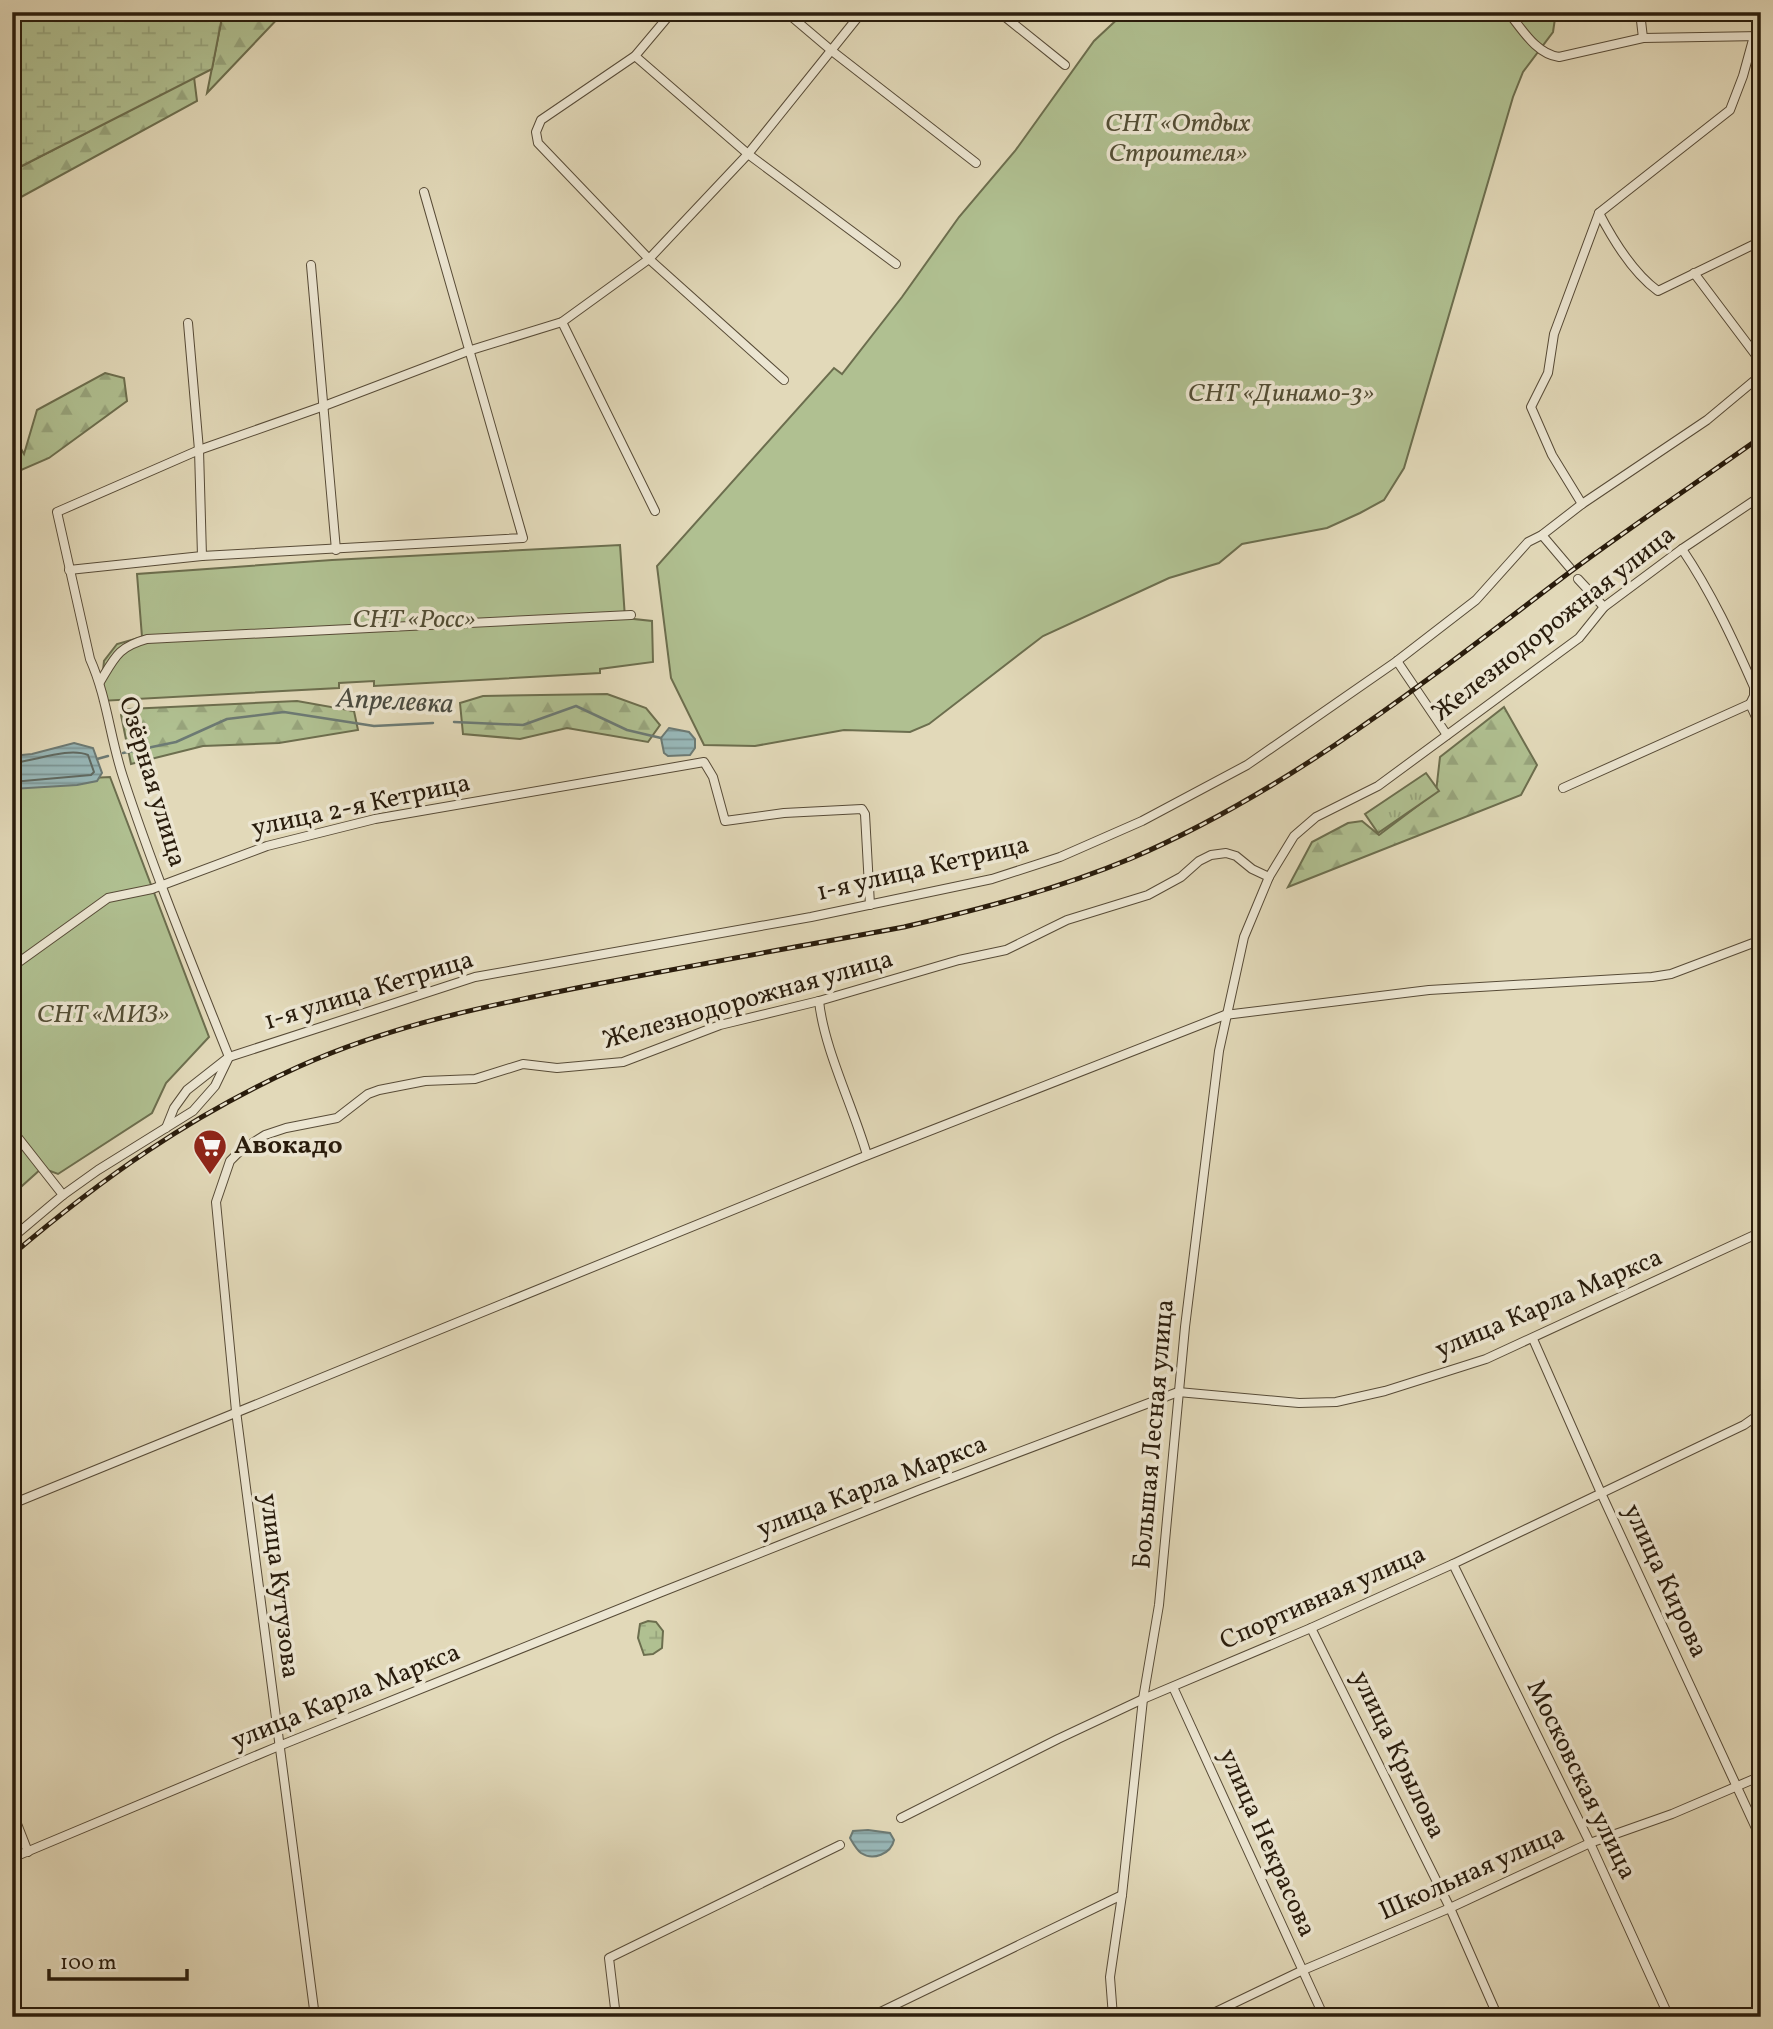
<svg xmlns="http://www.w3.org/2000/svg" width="1773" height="2029" font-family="Vollkorn,serif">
  <defs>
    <pattern id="forest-firs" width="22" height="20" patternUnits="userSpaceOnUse" patternTransform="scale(1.75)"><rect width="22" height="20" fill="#b0c091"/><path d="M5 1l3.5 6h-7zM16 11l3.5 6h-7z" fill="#97a47c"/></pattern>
    <pattern id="wetland-marsh" width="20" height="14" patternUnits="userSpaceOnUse" patternTransform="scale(1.75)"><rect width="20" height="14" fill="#b0c091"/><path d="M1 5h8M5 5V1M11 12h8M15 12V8" fill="none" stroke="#97a47c"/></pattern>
    <pattern id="park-tufts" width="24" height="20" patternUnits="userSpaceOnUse" patternTransform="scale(1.75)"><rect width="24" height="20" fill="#b0c091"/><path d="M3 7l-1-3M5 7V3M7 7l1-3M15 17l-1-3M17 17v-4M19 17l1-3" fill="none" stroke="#97a47c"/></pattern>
    <pattern id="water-rules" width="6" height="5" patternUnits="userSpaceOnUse" patternTransform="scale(1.75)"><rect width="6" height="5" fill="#98b8b9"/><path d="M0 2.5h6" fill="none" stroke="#7c9595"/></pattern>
  </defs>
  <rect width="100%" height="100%" fill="#e2d9b9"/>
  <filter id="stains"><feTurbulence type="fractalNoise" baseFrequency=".00286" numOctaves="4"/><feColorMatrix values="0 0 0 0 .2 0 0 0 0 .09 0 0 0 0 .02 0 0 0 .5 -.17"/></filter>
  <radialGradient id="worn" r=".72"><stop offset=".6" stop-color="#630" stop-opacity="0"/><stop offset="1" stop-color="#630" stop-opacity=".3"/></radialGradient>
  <g fill="#b0c091" stroke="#6c6e4e" stroke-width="2">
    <path d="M1125 12H1556L1553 32 1523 72 1513 97 1404 468 1384 500 1360 513 1327 528 1242 544 1219 563 1169 578 1043 636 929 724 910 732 844 730 755 746 704 745 671 678 657 566 834 368 842 374 902 297 959 217 1015 151 1094 41Z"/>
    <path d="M620 545 625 618 652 621 653 662 600 669V673L374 686V681L339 683V688L100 701 104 661 117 644 142 637 137 574 332 560Z"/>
    <path d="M110 777 209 1037 166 1083 152 1113 58 1174 42 1168 12 1195V782Z"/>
  </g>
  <g fill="url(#forest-firs)" stroke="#6c6e4e" stroke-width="2">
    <path d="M223 12H284L207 93Z"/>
    <path d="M194 77 197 101 12 202V171Z"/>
    <path d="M105 373 124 378 127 401 49 458 12 474V433L24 454 37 410Z"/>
    <path d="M607 694 646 708 660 725 648 742 567 728 520 739 463 734 460 703 483 696Z"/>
    <path d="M297 701 354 711 358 730 279 743 203 746 131 764 121 715 128 709Z"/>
    <path d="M1504 707 1537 765 1521 795 1288 887 1312 842 1348 823 1362 821 1379 835 1436 792 1440 757Z"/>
  </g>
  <g fill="url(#wetland-marsh)" stroke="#6c6e4e" stroke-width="2">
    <path d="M12 12H223L212 69 12 171Z"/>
    <path d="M648 1621 656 1622 663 1631 662 1648 653 1654 644 1655 638 1638 640 1624Z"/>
  </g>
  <path fill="url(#park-tufts)" stroke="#6c6e4e" stroke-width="2" d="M1426 773 1439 791 1378 833 1365 814Z"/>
  <g fill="url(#water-rules)" stroke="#6c7a74" stroke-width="2">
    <path d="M669 728 689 732 695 739V748L690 755 668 756 664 753 661 738Z"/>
    <path d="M74 743 93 748 102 773 97 781 77 785 12 789V756L32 754Z"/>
    <path d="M868 1830 890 1833 894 1840C891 1854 873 1861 861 1853 856 1849 853 1843 850 1838L853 1831Z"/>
  </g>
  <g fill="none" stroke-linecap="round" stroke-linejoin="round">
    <path stroke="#606a62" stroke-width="2" d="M12 763C35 761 68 747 88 755L94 772 91 775 12 782"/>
    <g stroke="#6c7a74" stroke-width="2.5">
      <path d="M454 722 523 725 576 706 627 730 661 738"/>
      <path d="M123 753 176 742 227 719 284 712 374 726 433 723"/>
      <path d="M97 759 108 756"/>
    </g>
    <g stroke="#574b37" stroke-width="10">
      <g id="minor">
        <path d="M672 12 635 56 541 120 536 132 538 143 649 259 784 380"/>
        <path d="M786 12 832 51 976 163"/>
        <path d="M999 12 1065 65"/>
        <path d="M1508 12C1522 29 1536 54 1559 57L1643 38 1761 36"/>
        <path d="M1640 12 1643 38"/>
        <path d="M635 56 748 154 896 264"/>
        <path d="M1599 213C1613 240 1633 273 1658 291L1761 241"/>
        <path d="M311 265 336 550"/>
        <path d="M1694 273 1761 362"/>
        <path d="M562 322 655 511"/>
        <path d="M188 323 199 450 202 556"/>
        <path d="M1582 504 1552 455 1531 407 1548 373 1554 334 1599 213 1730 110 1743 76 1754 36"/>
        <path d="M1542 535 1570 568"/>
        <path d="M1682 549C1711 592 1733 639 1754 687V696L1750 704 1761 728"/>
        <path d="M69 570 202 556 523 538 424 192"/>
        <path d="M1578 579 1604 607"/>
        <path d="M1397 661 1447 735"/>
        <path d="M100 682C115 657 118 647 147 639L631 615"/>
        <path d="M1563 788 1761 699"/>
        <path d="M12 967 108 898 152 889 267 846 375 819 704 762 713 777 725 821 784 813 862 809 865 814 870 905"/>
        <path d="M819 1001C824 1049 853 1106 867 1155"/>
        <path d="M229 1057C192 964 154 872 123 777 110 738 107 697 90 659L57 512 199 450 324 406 468 351 562 322 649 259 748 154 862 12"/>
        <path d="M166 1128 174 1108 187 1090 229 1057 475 977 811 917 992 879 1060 857 1142 821 1247 765 1397 661 1476 600 1528 542 1542 535 1582 504 1707 420 1761 375"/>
        <path d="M12 1130 63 1195"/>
        <path d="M12 1238 63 1195 98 1170 193 1111 215 1086 228 1059"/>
        <path d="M1533 1339 1601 1493 1761 1839"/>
        <path d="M12 1504 858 1159 1225 1015 1429 990 1652 977 1671 974 1761 940"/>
        <path d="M1453 1564 1590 1843 1669 2017"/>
        <path d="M1311 1628 1450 1908 1498 2017"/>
        <path d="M1173 1687 1324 2017"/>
        <path d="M12 1811 28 1852"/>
        <path d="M901 1818 1058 1739 1143 1699 1311 1628 1453 1564 1744 1425 1761 1413"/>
        <path d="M12 1858 279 1746 659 1593 919 1490 1178 1392 1299 1403 1336 1402 1385 1391 1486 1359 1761 1232"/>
        <path d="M315 2017 236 1411 216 1202 230 1161 240 1151 265 1135 286 1128 337 1118 368 1094 379 1090 425 1081 475 1079 523 1064 557 1068 623 1062 720 1025 819 1001 959 960 1006 950 1067 920 1148 895 1181 877 1199 861 1211 855 1226 853 1236 856 1252 869 1269 877"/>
        <path d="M616 2017 609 1958 840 1845"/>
        <path d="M870 2017 1122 1895"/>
        <path d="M1113 2017 1110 1977 1122 1895 1143 1699 1159 1605 1185 1327 1219 1051 1244 937 1269 877 1294 836 1316 817 1378 786 1579 638 1604 607 1682 549 1761 496"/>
        <path d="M1205 2017 1301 1971 1450 1908 1590 1843 1672 1814 1761 1776"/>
      </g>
    </g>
    <use href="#minor" stroke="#ece6d2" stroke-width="8"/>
    <g stroke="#291c0c" stroke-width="5">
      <path id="rail" d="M12 1255C102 1178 190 1116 298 1067 393 1024 495 1004 597 984 699 964 802 946 904 927 981 909 1058 889 1132 858 1290 790 1426 681 1562 578 1627 529 1695 484 1761 437"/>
    </g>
    <use href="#rail" stroke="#ece6d2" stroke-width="2.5" stroke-dasharray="8" stroke-linecap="butt"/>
  </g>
  <defs>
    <g id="supermarket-pin" transform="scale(1.75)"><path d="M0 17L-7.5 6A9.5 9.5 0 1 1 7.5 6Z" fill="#8f2418" stroke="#ece6d2"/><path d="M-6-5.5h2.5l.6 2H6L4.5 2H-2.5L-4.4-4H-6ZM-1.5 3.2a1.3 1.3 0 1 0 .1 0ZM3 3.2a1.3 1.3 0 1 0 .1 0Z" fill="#fff"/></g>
  </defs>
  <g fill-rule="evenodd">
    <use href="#supermarket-pin" x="210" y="1146"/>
  </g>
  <g text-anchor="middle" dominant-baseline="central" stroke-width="7" stroke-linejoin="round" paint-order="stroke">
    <g font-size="26" font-style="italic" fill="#524d34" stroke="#ece6d2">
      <text x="1178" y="124">СНТ «Отдых<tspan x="1178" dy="30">Строителя»</tspan></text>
      <text x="1281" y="394">СНТ «Динамо-3»</text>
      <text x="414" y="620">СНТ «Росс»</text>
      <text x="103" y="1015">СНТ «МИЗ»</text>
    </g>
    <g font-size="26" fill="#291c0c" stroke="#ece6d2">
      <text transform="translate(1554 624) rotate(-38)">Железнодорожная улица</text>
      <text transform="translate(152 782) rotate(73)">Озёрная улица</text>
      <text transform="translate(361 806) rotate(-12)">улица 2-я Кетрица</text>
      <text transform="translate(923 869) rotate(-13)">1-я улица Кетрица</text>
      <text transform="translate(369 991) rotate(-17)">1-я улица Кетрица</text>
      <text transform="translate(748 1000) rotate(-16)">Железнодорожная улица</text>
      <text transform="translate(1549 1304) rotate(-23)">улица Карла Маркса</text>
      <text transform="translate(1154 1434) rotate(-85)">Большая Лесная улица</text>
      <text transform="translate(872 1487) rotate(-21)">улица Карла Маркса</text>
      <text transform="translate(1665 1581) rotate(65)">улица Кирова</text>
      <text transform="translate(279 1586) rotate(83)">улица Кутузова</text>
      <text transform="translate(1323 1598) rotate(-24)">Спортивная улица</text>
      <text transform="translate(346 1697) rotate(-22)">улица Карла Маркса</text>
      <text transform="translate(1398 1755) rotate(64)">улица Крылова</text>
      <text transform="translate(1581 1780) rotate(64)">Московская улица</text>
      <text transform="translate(1267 1843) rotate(66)">улица Некрасова</text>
      <text transform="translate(1472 1873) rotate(-24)">Школьная улица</text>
    </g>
    <g font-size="26" font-weight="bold" fill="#291c0c" stroke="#ece6d2" text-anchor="start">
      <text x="234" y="1146">Авокадо</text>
    </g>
    <g font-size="28" font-style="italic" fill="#4a4b40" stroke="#ece6d2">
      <text transform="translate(395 702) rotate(3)">Апрелевка</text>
    </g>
  </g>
  <rect width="1773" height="2029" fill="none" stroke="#e2d9b9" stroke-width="42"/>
  <rect x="14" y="14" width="1745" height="2001" fill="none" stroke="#291c0c" stroke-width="3.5"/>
  <rect x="21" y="21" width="1731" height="1987" fill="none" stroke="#291c0c" stroke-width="2"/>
  <path d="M49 1969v10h138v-10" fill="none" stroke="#291c0c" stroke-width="3.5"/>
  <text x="60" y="1969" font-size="21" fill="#291c0c" stroke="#ece6d2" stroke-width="5" paint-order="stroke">100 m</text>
  <rect width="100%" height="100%" filter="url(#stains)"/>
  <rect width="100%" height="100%" fill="url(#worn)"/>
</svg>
